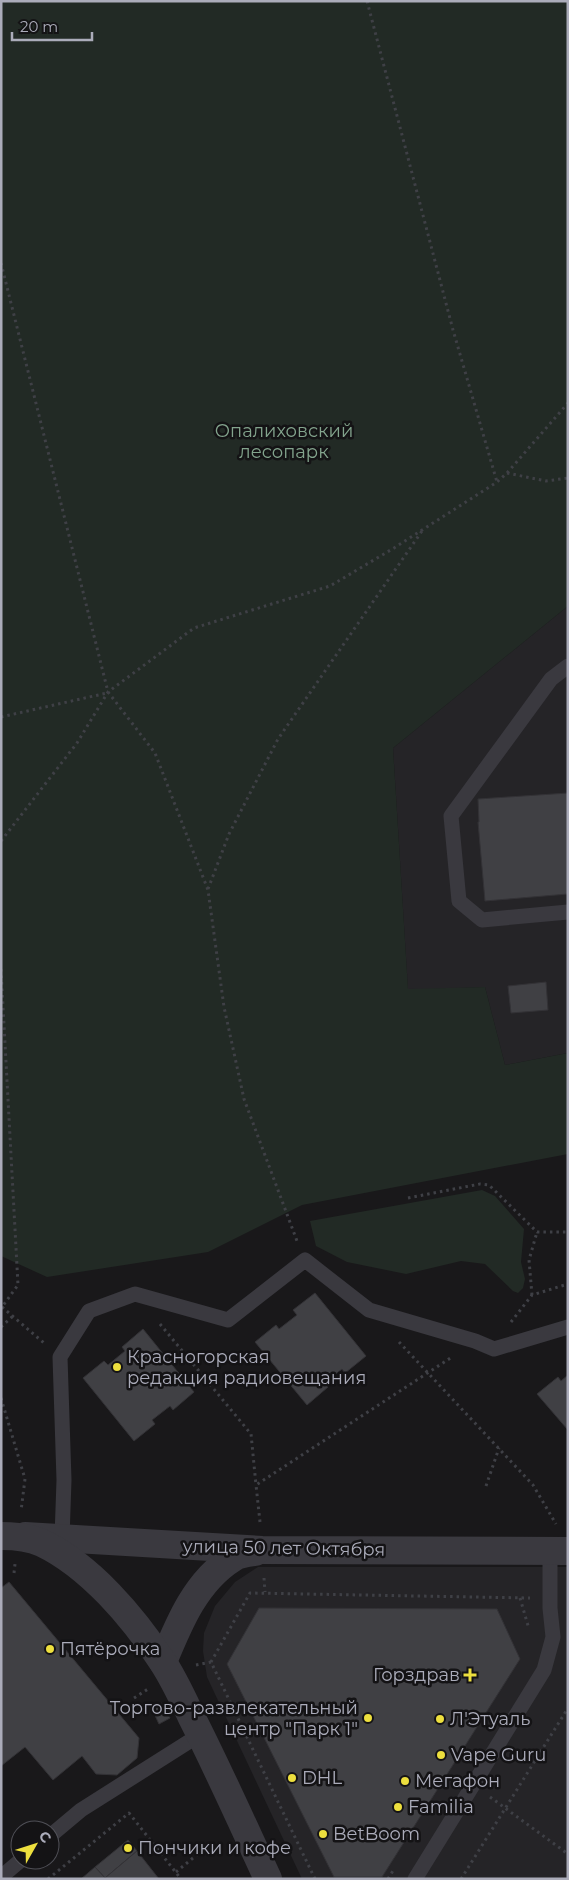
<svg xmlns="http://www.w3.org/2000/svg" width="569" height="1880" font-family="Montserrat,sans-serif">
  <rect width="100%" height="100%" fill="#19181a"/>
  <g fill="#252427">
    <path d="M568 606V1053L505 1065 485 987 408 990 393 748Z"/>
    <path d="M258 1567H568V1879H302L207 1677 203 1651 204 1633 215 1606 235 1582Z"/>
  </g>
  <g fill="#222a25">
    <path d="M1 1H568V606L393 748 408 989 485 987 505 1065 568 1053V1154L302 1205 208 1252 47 1277 1 1256Z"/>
    <path d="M482 1190 495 1196 524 1229 521 1262 525 1279 523 1288 518 1293 513 1291 485 1264 461 1261 406 1274 347 1262 316 1246 310 1221Z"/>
  </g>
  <g fill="#404044" stroke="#333236">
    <path d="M568 793V894L485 901 478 822H479L478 799Z"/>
    <path d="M546 982 548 1010 511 1013 508 986Z"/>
    <path d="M315 1293 366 1356 345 1373 342 1369 324 1383 328 1387 307 1405 255 1342 276 1325 279 1329 297 1315 293 1310Z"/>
    <path d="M143 1329 194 1392 173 1410 170 1406 152 1420 155 1424 134 1441 83 1378 104 1361 108 1365 125 1351 122 1347Z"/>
    <path d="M568 1375V1430L537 1394 558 1377 561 1381Z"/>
    <path d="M9 1582 139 1738 137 1758 117 1775 96 1774 82 1756 53 1780 25 1747 1 1766V1588Z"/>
    <path d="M259 1608 497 1609 520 1659 382 1877H334L227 1664Z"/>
    <path d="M162 1703 170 1718 159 1724 152 1709Z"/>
    <path d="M128 1840 137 1851 105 1878 95 1867Z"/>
    <path d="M137 1851 159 1879H81L95 1867 105 1878Z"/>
  </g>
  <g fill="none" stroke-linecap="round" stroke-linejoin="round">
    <g stroke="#3f4046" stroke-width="3" stroke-dasharray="2.5 4" stroke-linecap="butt">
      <path d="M367 1 453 330 497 482"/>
      <path d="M1 263 108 692 155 753 208 890 224 1007 244 1099 297 1241"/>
      <path d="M507 473 546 481 568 478"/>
      <path d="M1 717 107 693"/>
      <path d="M1 841 77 743 108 692 194 628 330 586 394 548 497 482 507 473 568 403"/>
      <path d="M208 889 229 834 278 739 422 531"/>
      <path d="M1 969 18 1285 2 1307"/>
      <path d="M408 1198 480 1184 489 1185 537 1232H568"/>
      <path d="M532 1295 529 1260 537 1232"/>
      <path d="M2 1307 44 1343"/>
      <path d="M511 1322 532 1295 568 1284"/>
      <path d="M160 1324 251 1434 256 1485"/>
      <path d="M1 1327 13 1316"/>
      <path d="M399 1342 533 1485 556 1524"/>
      <path d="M1 1398 25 1479 21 1511"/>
      <path d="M486 1486 499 1448"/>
      <path d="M260 1522 256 1485 452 1357"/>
      <path d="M14 1573 15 1564"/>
      <path d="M264 1578 265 1592"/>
      <path d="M520 1598 529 1629"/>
      <path d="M196 1665 211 1662"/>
      <path d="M134 1698 148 1689"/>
      <path d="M490 1797 568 1854"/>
      <path d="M176 1872 210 1844"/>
      <path d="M48 1879 129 1813 181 1879"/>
      <path d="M315 1879 211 1662 250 1593 530 1598"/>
      <path d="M388 1879 394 1869"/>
      <path d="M461 1879 568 1708"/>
    </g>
    <g stroke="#3a393f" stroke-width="15">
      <path d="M568 666 551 679 451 816 459 901 482 920 568 912"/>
      <path d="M62 1538 64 1480 60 1357 89 1311 135 1294 228 1320 305 1260 369 1310 475 1341 494 1349 568 1327"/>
      <path d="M50 1836 81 1810 201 1734"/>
      <path d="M1 1877 21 1860"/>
      <path d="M415 1879 544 1670 553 1637 550 1608V1551"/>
    </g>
    <g stroke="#3a393f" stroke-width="28">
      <path d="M25 1536 262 1550 568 1551"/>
      <path d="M163 1662C179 1623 196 1581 233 1558 239 1554 248 1553 255 1552"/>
    </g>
    <path stroke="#3a393f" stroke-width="28" d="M1 1536C15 1536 29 1537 42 1543 90 1566 133 1617 162 1661 174 1679 183 1699 192 1718 219 1771 243 1825 268 1879"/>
  </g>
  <g fill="#eddf3e" stroke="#141315" stroke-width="2">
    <circle cx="117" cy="1367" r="5"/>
    <circle cx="50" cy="1649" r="5"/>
    <path d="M467.5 1667.5h5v5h5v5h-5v5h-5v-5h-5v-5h5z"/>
    <circle cx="368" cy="1718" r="5"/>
    <circle cx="440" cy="1719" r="5"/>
    <circle cx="441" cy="1755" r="5"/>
    <circle cx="292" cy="1778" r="5"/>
    <circle cx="405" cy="1781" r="5"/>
    <circle cx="398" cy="1807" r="5"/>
    <circle cx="323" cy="1834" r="5"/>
    <circle cx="128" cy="1848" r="5"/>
  </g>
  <g text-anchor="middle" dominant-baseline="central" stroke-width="5" stroke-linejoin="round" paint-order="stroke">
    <g font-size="18" fill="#83a48d" stroke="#141315">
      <text x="284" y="431">Опалиховский<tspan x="284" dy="21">лесопарк</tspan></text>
    </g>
    <g font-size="18" fill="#abacba" stroke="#141315" text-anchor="start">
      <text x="127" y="1357">Красногорская<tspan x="127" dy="21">редакция радиовещания</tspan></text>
      <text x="60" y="1649">Пятёрочка</text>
      <text x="460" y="1675" text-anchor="end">Горздрав</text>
      <text x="358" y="1708" text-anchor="end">Торгово-развлекательный<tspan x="358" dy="21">центр "Парк 1"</tspan></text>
      <text x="450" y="1719">Л'Этуаль</text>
      <text x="451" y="1755">Vape Guru</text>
      <text x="302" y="1778">DHL</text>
      <text x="415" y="1781">Мегафон</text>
      <text x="408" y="1807">Familia</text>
      <text x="333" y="1834">BetBoom</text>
      <text x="138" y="1848">Пончики и кофе</text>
    </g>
    <g font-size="18" fill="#abacba" stroke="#141315">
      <text transform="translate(284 1548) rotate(1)">улица 50 лет Октября</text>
    </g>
  </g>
  <rect width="569" height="1880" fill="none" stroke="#abacba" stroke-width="5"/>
  <g transform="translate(35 1845) rotate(51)"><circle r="24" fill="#141315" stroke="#505057"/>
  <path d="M0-4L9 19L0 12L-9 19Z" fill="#eddf3e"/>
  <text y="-8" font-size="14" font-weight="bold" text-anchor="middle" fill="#abacba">С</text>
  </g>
  <path d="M12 32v8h80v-8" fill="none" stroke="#abacba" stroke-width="2.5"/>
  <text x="20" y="32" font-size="15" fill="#abacba" stroke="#141315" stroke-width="4" paint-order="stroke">20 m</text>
</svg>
